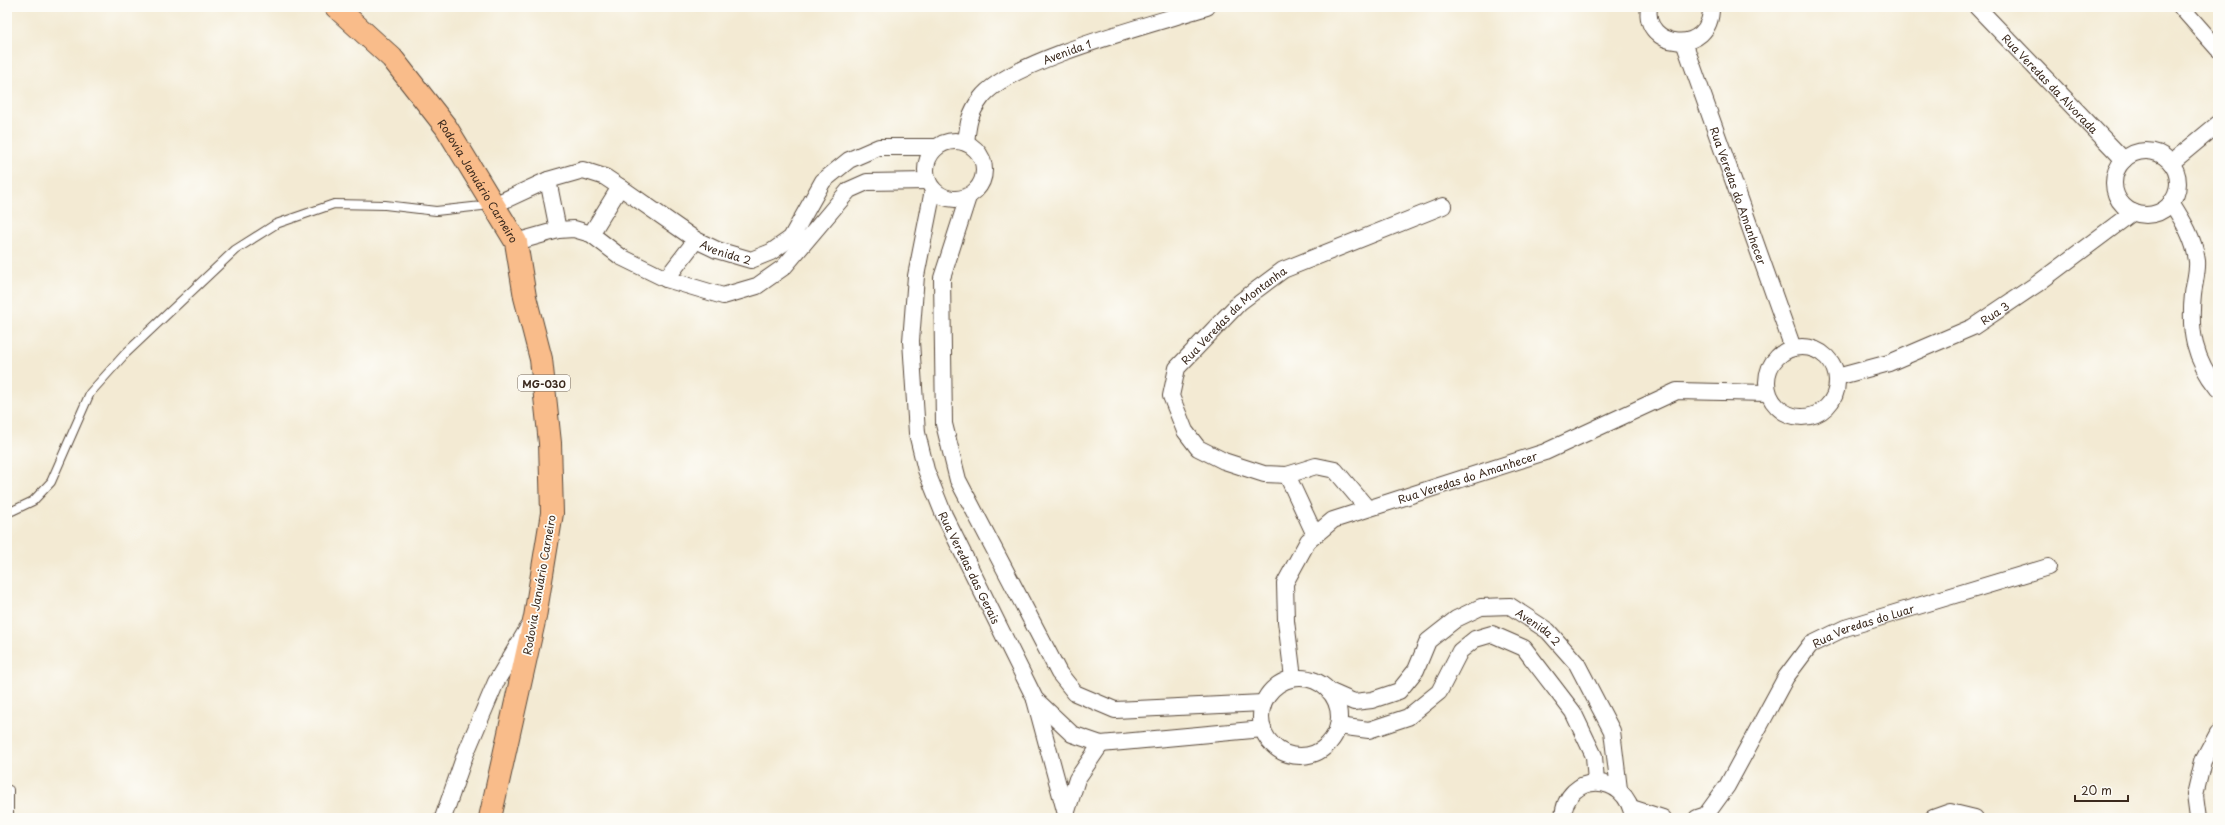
<svg xmlns="http://www.w3.org/2000/svg" width="2225" height="825" font-family="'Playpen Sans',sans-serif">
  <rect width="100%" height="100%" fill="#fdfcf7"/>
  <filter id="ink" filterUnits="userSpaceOnUse"><feTurbulence type="fractalNoise" baseFrequency=".025" numOctaves="2"/><feDisplacementMap in="SourceGraphic" scale="8" xChannelSelector="R" yChannelSelector="G"/><feConvolveMatrix kernelMatrix="1 2 1 2 8 2 1 2 1" color-interpolation-filters="sRGB"/></filter>
  <filter id="wash" filterUnits="userSpaceOnUse"><feTurbulence type="fractalNoise" baseFrequency=".012" numOctaves="4" result="noise"/><feDisplacementMap in="SourceGraphic" scale="16" xChannelSelector="R" yChannelSelector="G"/><feGaussianBlur stdDeviation="0.9" result="paint"/><feColorMatrix in="noise" values="0 0 0 0 0 0 0 0 0 0 0 0 0 0 0 0 0 1.4 0 .05"/><feComposite in="paint" operator="in"/></filter>
  <g filter="url(#wash)">
    <rect width="100%" height="100%" fill="#f3ead3"/>
  </g>
  <g filter="url(#ink)">
    <g fill="none" stroke-linecap="round" stroke-linejoin="round">
      <g stroke="#574739" stroke-width="10">
        <g id="service">
          <path d="M7 511H12L33 501 51 482 90 393 125 354 235 250 276 224 334 204 385 205 436 211 491 205"/>
          <path d="M9 790V818"/>
        </g>
      </g>
      <g stroke="#574739" stroke-width="18">
        <g id="minor">
          <path d="M1649 7C1642 49 1712 57 1711 7"/>
          <path id="s1" d="M1977 7 2124 160"/>
          <path d="M2181 7 2218 49"/>
          <path id="s2" d="M1684 42 1793 348"/>
          <circle cx="955" cy="170" r="29"/>
          <path id="s3" d="M966 143C968 124 969 114 981 98 1009 60 1157 23 1207 7"/>
          <circle cx="2146" cy="183" r="32"/>
          <path d="M2171 163 2218 124"/>
          <path d="M548 180 558 230"/>
          <path id="s4" d="M933 190 916 276 911 341 917 433 926 470 944 515 1035 699 1072 734 1101 744 1263 729"/>
          <path d="M968 197 942 278 944 424 958 480 1059 673 1075 693 1115 710 1263 703"/>
          <path d="M2171 202C2183 221 2194 238 2197 261 2198 271 2194 284 2193 294 2189 332 2194 359 2218 389"/>
          <path id="s5" d="M494 205 548 180 583 170 605 177 620 187 696 240 717 250 751 260 771 252 791 238 823 181 849 160 879 147H937"/>
          <path d="M591 234 620 187"/>
          <path d="M516 242 558 230 574 229 591 234 621 257 666 279 723 296 757 286 784 267 849 190 867 182 928 181"/>
          <path d="M666 279 696 240"/>
          <circle cx="1802" cy="382" r="35"/>
          <path id="s6" d="M1837 377 1889 363 1973 327 2037 284 2133 212"/>
          <path d="M1287 475 1315 535"/>
          <path id="s7" d="M1367 508 1335 470 1316 466 1287 475 1264 474 1224 461 1198 448 1185 431 1171 396 1177 368 1240 302 1283 270 1443 206"/>
          <path id="s8" d="M1293 678 1286 621 1285 583 1308 541 1333 520 1545 452 1677 391 1768 393"/>
          <circle cx="1300" cy="717" r="39"/>
          <path id="s9" d="M1329 691 1354 702 1372 700 1399 691 1416 670 1428 641 1456 619 1481 607 1510 606 1548 631 1577 664 1612 731 1619 789"/>
          <path d="M1035 700 1067 818"/>
          <path d="M1338 726 1369 730 1408 717 1439 692 1460 651 1475 639 1492 634 1524 648 1573 712 1594 756 1596 782"/>
          <path d="M1632 808 1663 818"/>
          <path d="M1067 811 1077 779 1101 744"/>
          <path d="M443 818 465 755 496 682 528 628"/>
          <path d="M1563 818C1565 771 1627 771 1633 818"/>
          <path id="s10" d="M1697 818 1706 815 1727 786 1786 677 1810 645 1845 628 2048 567"/>
          <path d="M1933 818 1950 812 1975 818"/>
          <path d="M2198 818 2195 795 2203 761 2218 733"/>
        </g>
      </g>
      <g stroke="#574739" stroke-width="24">
        <g id="trunk">
          <path id="s11" d="M336 7 392 58 446 127 516 242 525 297 541 359 550 443 552 513 535 617 490 818"/>
        </g>
      </g>
      <use href="#service" stroke="#fff" stroke-width="8"/>
      <use href="#minor" stroke="#fff" stroke-width="16"/>
      <use href="#trunk" stroke="#f9bc8a" stroke-width="22"/>
    </g>
  </g>
  <g text-anchor="middle" dominant-baseline="central" stroke-width="3.5" stroke-linejoin="round" paint-order="stroke">
    <rect fill="#fdfcf7" stroke="#75695f" stroke-width="1" x="518" y="375" width="52" height="16" rx="3"/>
    <g font-size="10" font-weight="bold" fill="#3b2a1e">
      <text x="544" y="383">MG-030</text>
    </g>
    <g font-size="11" fill="#3b2a1e" stroke="#fdfcf7">
      <text stroke="none"><textPath href="#s3" startOffset="147">Avenida 1</textPath></text>
      <text stroke="none"><textPath href="#s1" startOffset="106">Rua Veredas da Alvorada</textPath></text>
      <text stroke="none"><textPath href="#s11" startOffset="226">Rodovia Januário Carneiro</textPath></text>
      <text stroke="none"><textPath href="#s2" startOffset="163">Rua Veredas do Amanhecer</textPath></text>
      <text stroke="none"><textPath href="#s5" startOffset="262">Avenida 2</textPath></text>
      <text stroke="none"><textPath href="#s6" startOffset="171">Rua 3</textPath></text>
      <text stroke="none"><textPath href="#s7" startOffset="359">Rua Veredas da Montanha</textPath></text>
      <text stroke="none"><textPath href="#s8" startOffset="317">Rua Veredas do Amanhecer</textPath></text>
      <text stroke="none"><textPath href="#s4" startOffset="390">Rua Veredas das Gerais</textPath></text>
      <text transform="translate(539 585) rotate(-80)">Rodovia Januário Carneiro</text>
      <text stroke="none"><textPath href="#s10" startOffset="266">Rua Veredas do Luar</textPath></text>
      <text stroke="none"><textPath href="#s9" startOffset="260">Avenida 2</textPath></text>
    </g>
  </g>
  <rect width="2225" height="825" fill="none" stroke="#fdfcf7" stroke-width="24"/>
  <path d="M2075 795v6h53v-6" fill="none" stroke="#3b2a1e" stroke-width="2"/>
  <text x="2081" y="795" font-size="12" fill="#3b2a1e" stroke="#fdfcf7" stroke-width="3" paint-order="stroke">20 m</text>
</svg>
